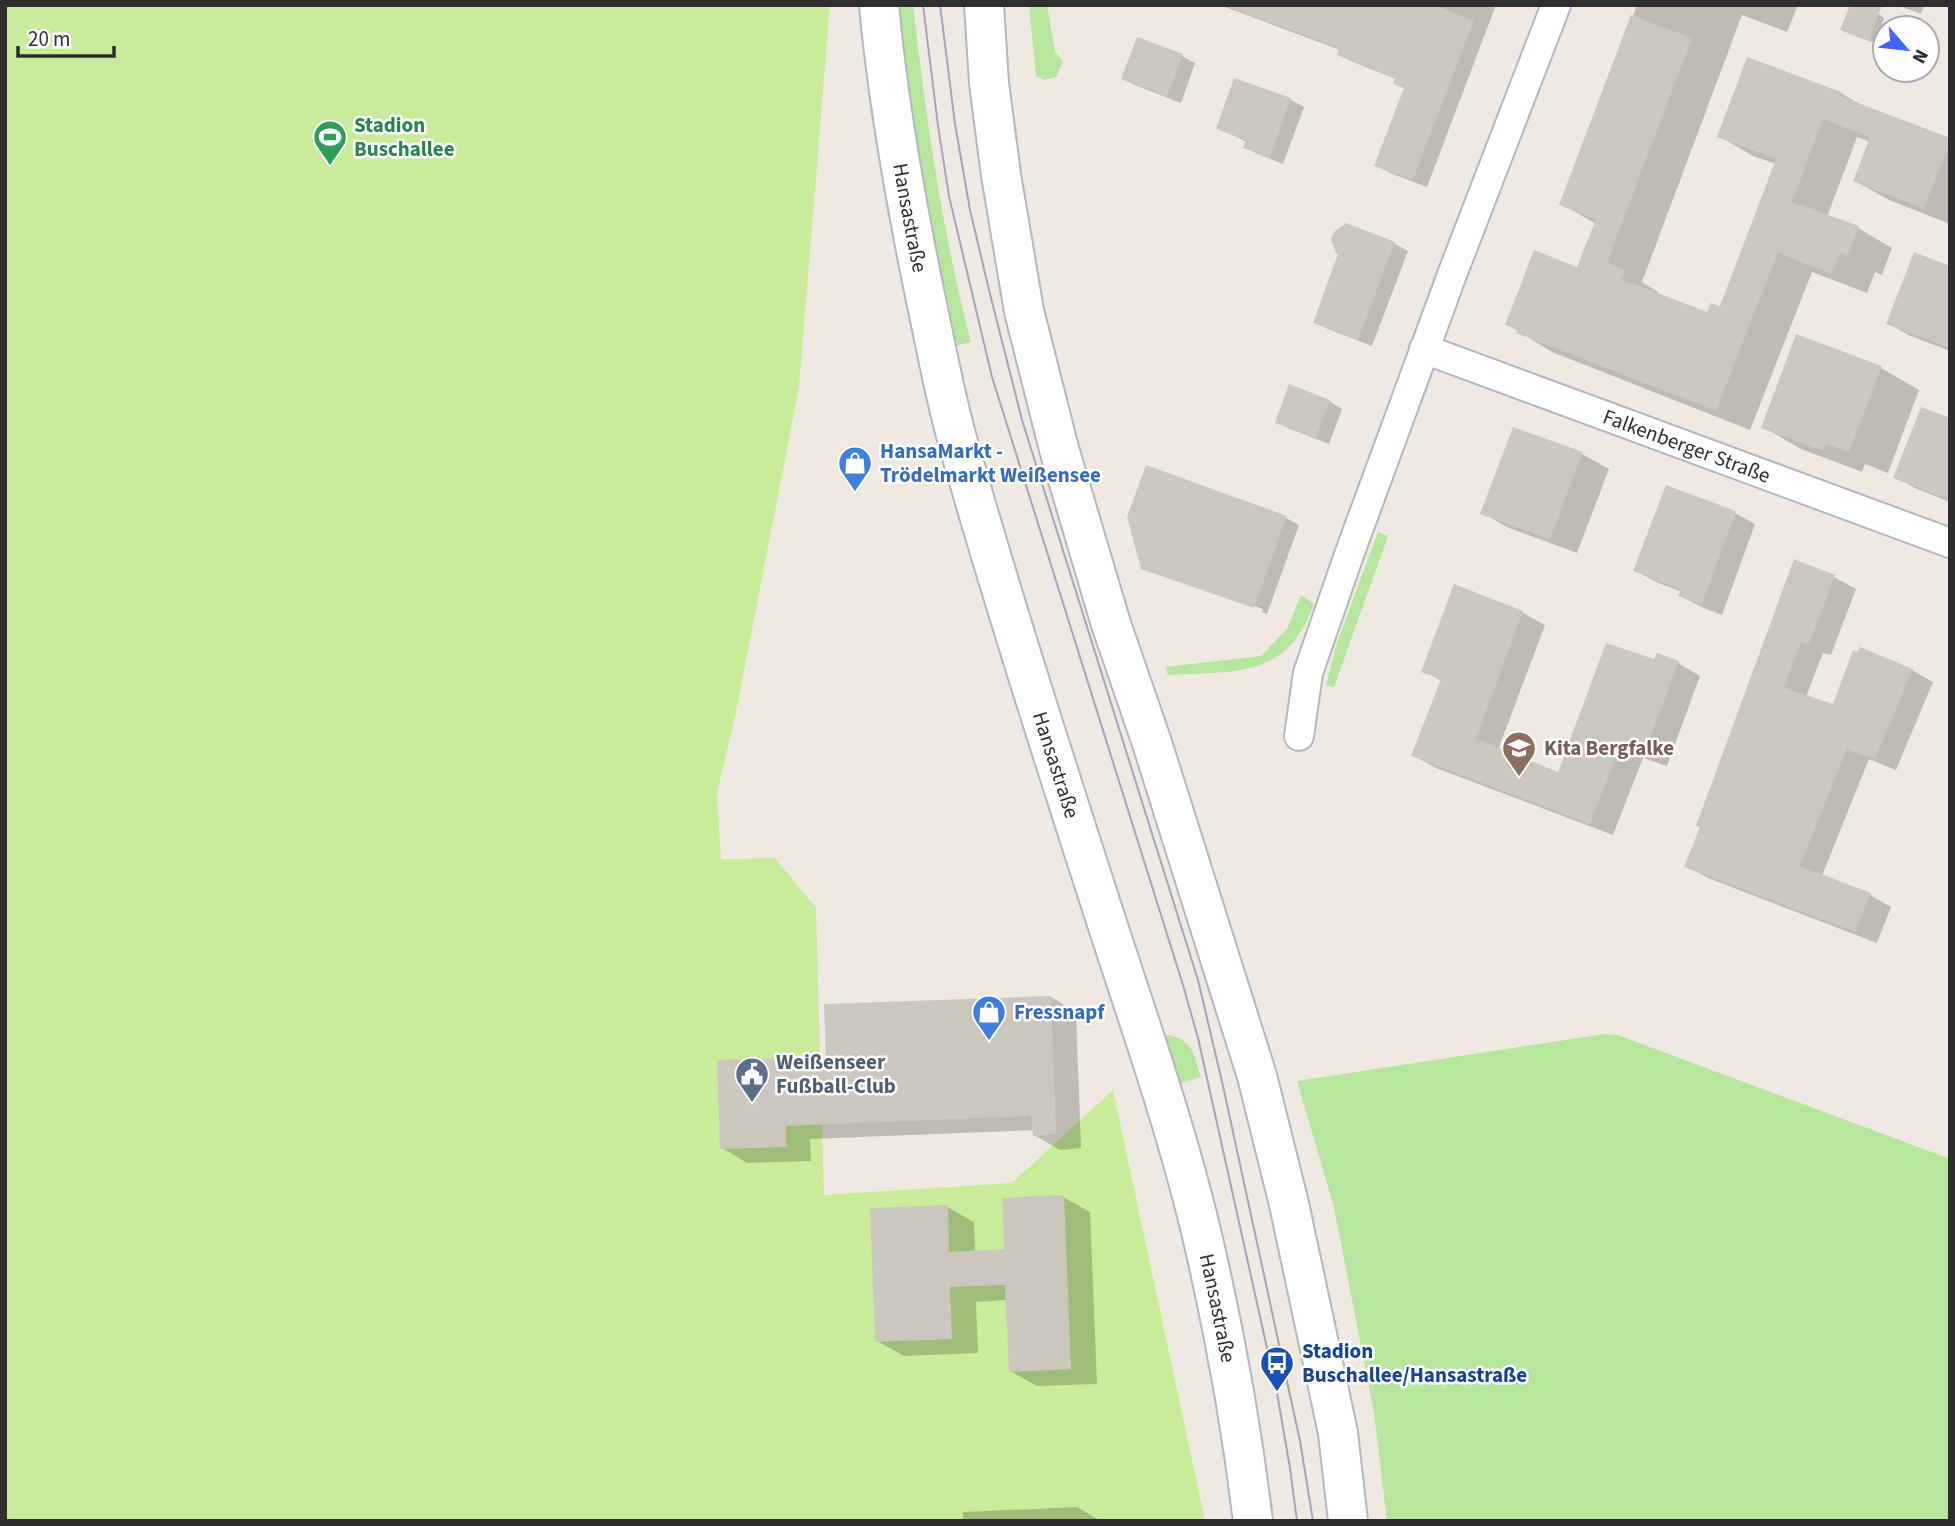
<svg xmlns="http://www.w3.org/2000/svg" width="1955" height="1526" font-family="'Source Sans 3',sans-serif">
  <rect width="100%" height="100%" fill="#efe9e1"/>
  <g fill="#b6e59e">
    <path d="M898 5H913C926 119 942 231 971 342L954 346 917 153Z"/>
    <path d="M1029 5H1047L1055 52 1063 61 1056 77 1044 80 1036 76Z"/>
    <path d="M1378 532 1388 536 1334 687 1326 686 1336 646Z"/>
    <path d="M1301 595 1314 604C1287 680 1234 671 1168 675L1165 667 1261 656 1287 629Z"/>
    <path d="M1605 1034 1618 1035 1950 1159V1521H1387L1374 1413 1334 1207 1297 1081Z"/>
    <path d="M1166 1035C1194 1039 1193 1053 1201 1077L1177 1084 1164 1036Z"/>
  </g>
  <path fill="#c9ec9a" d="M5 5H830L799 387 736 712 717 793 721 859 775 858 816 908 824 1195 1012 1183 1113 1090 1205 1521H5Z"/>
  <g fill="#0003">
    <path d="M1220 5H1496L1427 187 1390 173 1376 165 1406 89 1395 83 1396 79 1353 62 1339 54 1340 50Z"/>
    <path d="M1637 5H1798L1787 32 1742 15 1642 282 1658 292 1657 294 1708 314 1721 309 1776 164 1753 156 1719 136 1748 59 1841 93 1863 106 1950 139V224L1889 200 1855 181 1870 142 1857 137 1827 217 1858 228 1892 248 1882 275 1875 272 1867 293 1812 272 1750 430 1552 352 1507 324 1578 269 1596 224 1562 204Z"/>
    <path d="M1897 5H1924L1921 14Z"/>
    <path d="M1878 14 1884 18 1875 43 1848 33Z"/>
    <path d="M1182 56 1195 63 1181 103 1137 86 1124 79Z"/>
    <path d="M1236 80 1291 100 1304 107 1283 164 1258 154 1245 147 1247 142 1218 128Z"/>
    <path d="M1346 225 1395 244 1408 251 1372 346 1328 329 1315 322 1340 253Z"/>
    <path d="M1950 268V351L1908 335 1888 323Z"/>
    <path d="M1881 368 1919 390 1888 473 1865 464 1862 472 1801 449 1763 427Z"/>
    <path d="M1329 401 1342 409 1329 444 1290 429 1277 422Z"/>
    <path d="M1950 420V502L1915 488 1895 477Z"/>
    <path d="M1582 454 1609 469 1577 553 1509 528 1482 513Z"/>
    <path d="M1735 513 1755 524 1722 615 1701 607 1681 596 1682 592 1656 582 1636 571Z"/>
    <path d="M1286 518 1299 525 1267 614 1262 612 1263 609 1153 571V573L1143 567Z"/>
    <path d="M1795 562 1834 577 1856 589 1831 655 1823 653 1806 697 1834 707 1912 670 1933 682 1896 770 1869 759 1822 876 1870 895 1891 907 1877 943 1708 878 1687 866Z"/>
    <path d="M1456 587 1523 613 1545 625 1498 750 1559 775 1655 662 1678 663 1700 676 1667 766 1643 758 1613 835 1436 768 1413 755 1442 681 1424 671Z"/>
    <path d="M1051 997 1076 1012 1081 1148 1060 1150 1034 1135V1130L810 1139 811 1161 747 1163 722 1148 828 1059Z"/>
    <path d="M1063 1197 1090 1212 1097 1384 1037 1386 1010 1371 1007 1300 976 1302 978 1353 904 1356 877 1341 947 1207 974 1222 975 1252 1006 1251Z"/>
    <path d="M1077 1507 1101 1521H963V1512Z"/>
  </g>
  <g fill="#cbc7bf">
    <path d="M1232 5H1434L1474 20 1413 180 1374 166 1404 88 1393 84 1395 78 1337 55 1339 48 1231 8Z"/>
    <path d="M1850 5H1882L1869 41 1840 30Z"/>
    <path d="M1631 15 1692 38 1607 263 1625 270 1621 279 1707 312 1711 303 1720 306 1776 159 1717 137 1747 57 1841 92 1840 96 1950 138V143L1924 209 1853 181 1870 137 1823 119 1792 202 1859 226 1848 256 1840 253 1832 274 1778 253 1716 411 1516 333 1518 330 1505 325 1534 250 1577 267 1596 219 1559 205Z"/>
    <path d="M1137 37 1183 54 1167 97 1121 79Z"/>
    <path d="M1234 78 1291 98 1270 158 1243 148 1246 140 1216 129Z"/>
    <path d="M1346 223 1395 242 1358 340 1313 323 1338 254 1336 253 1331 239 1335 231Z"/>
    <path d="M1914 252 1950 266V348L1886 324Z"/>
    <path d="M1796 334 1882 366 1849 452 1826 444 1823 451 1761 428Z"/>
    <path d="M1289 384 1330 400 1316 438 1275 423Z"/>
    <path d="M1921 407 1950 418V500L1893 478Z"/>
    <path d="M1513 427 1583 452 1550 539 1480 514Z"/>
    <path d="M1146 465 1287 516 1254 608 1141 569 1127 517Z"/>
    <path d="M1666 485 1736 511 1702 605 1678 596 1681 590 1633 571Z"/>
    <path d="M1794 559 1835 575 1809 645 1801 642 1784 688 1833 704 1853 650 1857 652 1860 647 1913 669 1875 759 1847 749 1800 866 1871 893 1855 932 1684 867 1700 827 1696 826Z"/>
    <path d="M1454 584 1523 611 1476 739 1558 772 1606 643 1654 659 1657 653 1679 661 1644 755 1620 746 1590 824 1411 756 1441 679 1421 672Z"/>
    <path d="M1051 996 1056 1134 1033 1136 1031 1116 786 1126V1147L720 1149 717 1060 826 1057 824 1004Z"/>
    <path d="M1064 1195 1071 1369 1009 1372 1005 1285 950 1287 952 1339 875 1342 870 1208 948 1205 949 1252 1004 1249 1002 1198Z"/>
  </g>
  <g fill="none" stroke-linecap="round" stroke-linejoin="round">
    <g stroke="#b4b7c1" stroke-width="32">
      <g id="minor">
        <path id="s1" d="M1424 349 1950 543"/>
        <path d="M1299 736 1308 673 1350 552 1453 272 1556 5"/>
      </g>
    </g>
    <g stroke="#b4b7c1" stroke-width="42">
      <g id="secondary">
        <path id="s2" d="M879 5C888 104 906 203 926 300 937 351 946 403 961 453 1005 607 1054 759 1103 911 1137 1016 1174 1120 1200 1227 1223 1323 1241 1422 1253 1521"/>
        <path d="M984 5 989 83 1001 175 1024 311 1059 449 1111 624 1152 743 1257 1076 1289 1204 1338 1433 1348 1521"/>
      </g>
    </g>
    <use href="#minor" stroke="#fff" stroke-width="28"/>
    <use href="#secondary" stroke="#fff" stroke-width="38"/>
    <g stroke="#a3a6b8" stroke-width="2">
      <path d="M923 5 938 126 949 196 992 377 1183 985 1198 1038 1277 1393 1290 1468 1297 1521"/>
      <path d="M940 5 955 124 970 210 990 294 1022 420 1198 980 1223 1086 1300 1441 1313 1521"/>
    </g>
  </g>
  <defs>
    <g id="stadium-pin" transform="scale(1.75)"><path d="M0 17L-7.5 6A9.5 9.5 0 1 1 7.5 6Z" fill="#2e9e5b" stroke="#fff"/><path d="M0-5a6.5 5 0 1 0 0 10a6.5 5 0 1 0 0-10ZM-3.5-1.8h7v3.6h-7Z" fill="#fff"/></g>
    <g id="shop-pin" transform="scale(1.75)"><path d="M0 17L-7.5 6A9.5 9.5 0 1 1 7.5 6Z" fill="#3f7fe0" stroke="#fff"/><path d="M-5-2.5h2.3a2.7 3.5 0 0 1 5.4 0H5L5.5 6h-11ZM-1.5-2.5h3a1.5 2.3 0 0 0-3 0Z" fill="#fff"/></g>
    <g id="school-pin" transform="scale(1.75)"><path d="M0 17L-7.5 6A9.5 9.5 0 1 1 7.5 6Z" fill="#8d6e63" stroke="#fff"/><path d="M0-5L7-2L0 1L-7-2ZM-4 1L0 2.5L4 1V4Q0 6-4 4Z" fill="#fff"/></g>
    <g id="civic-pin" transform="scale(1.75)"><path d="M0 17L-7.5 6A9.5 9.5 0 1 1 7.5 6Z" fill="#5c6f8a" stroke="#fff"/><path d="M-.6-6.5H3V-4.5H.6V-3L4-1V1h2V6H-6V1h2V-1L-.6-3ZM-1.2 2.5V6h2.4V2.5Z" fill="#fff"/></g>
    <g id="bus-pin" transform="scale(1.75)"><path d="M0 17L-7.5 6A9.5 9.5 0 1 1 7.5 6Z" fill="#1a4fb4" stroke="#fff"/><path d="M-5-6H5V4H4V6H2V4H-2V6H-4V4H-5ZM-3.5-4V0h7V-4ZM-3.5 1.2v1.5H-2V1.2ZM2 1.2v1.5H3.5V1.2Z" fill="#fff"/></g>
  </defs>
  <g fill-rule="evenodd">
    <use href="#stadium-pin" x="330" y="137"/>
    <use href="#shop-pin" x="855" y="463"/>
    <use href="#school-pin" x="1519" y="748"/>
    <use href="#shop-pin" x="989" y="1012"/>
    <use href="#civic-pin" x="752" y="1074"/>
    <use href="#bus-pin" x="1277" y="1363"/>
  </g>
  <g text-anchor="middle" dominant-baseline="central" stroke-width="5" stroke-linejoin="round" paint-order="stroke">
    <g font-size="21" font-weight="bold" fill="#27864d" stroke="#fff" text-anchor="start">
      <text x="354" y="125">Stadion<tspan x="354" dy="24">Buschallee</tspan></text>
    </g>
    <g font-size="21" fill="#2e2e2e" stroke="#fff">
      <text stroke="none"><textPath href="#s2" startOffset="215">Hansastraße</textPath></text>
      <text stroke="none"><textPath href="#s1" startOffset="280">Falkenberger Straße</textPath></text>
      <text stroke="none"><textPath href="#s2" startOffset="782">Hansastraße</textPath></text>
      <text stroke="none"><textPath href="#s2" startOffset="1349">Hansastraße</textPath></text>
    </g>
    <g font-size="21" font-weight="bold" fill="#366cbe" stroke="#fff" text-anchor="start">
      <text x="880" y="451">HansaMarkt -<tspan x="880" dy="24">Trödelmarkt Weißensee</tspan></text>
      <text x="1014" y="1012">Fressnapf</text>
    </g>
    <g font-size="21" font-weight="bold" fill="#785e54" stroke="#fff" text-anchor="start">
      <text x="1544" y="748">Kita Bergfalke</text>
    </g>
    <g font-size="21" font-weight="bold" fill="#4e5e75" stroke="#fff" text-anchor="start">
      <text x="776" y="1062">Weißenseer<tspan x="776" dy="24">Fußball-Club</tspan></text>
    </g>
    <g font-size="21" font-weight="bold" fill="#164399" stroke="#fff" text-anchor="start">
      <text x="1302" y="1351">Stadion<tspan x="1302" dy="24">Buschallee/Hansastraße</tspan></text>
    </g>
  </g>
  <rect width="1955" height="1526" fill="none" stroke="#2e2e2e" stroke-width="14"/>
  <g transform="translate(1906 49) rotate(118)"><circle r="33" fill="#ffffff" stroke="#ababab" stroke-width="2"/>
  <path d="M0-5L12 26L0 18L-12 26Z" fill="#4264fb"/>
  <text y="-10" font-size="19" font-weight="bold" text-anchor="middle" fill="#2e2e2e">N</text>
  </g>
  <path d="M18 46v10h96v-10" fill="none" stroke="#2e2e2e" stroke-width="3.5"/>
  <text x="28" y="46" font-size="21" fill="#2e2e2e" stroke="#ffffff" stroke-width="5" paint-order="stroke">20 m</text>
</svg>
